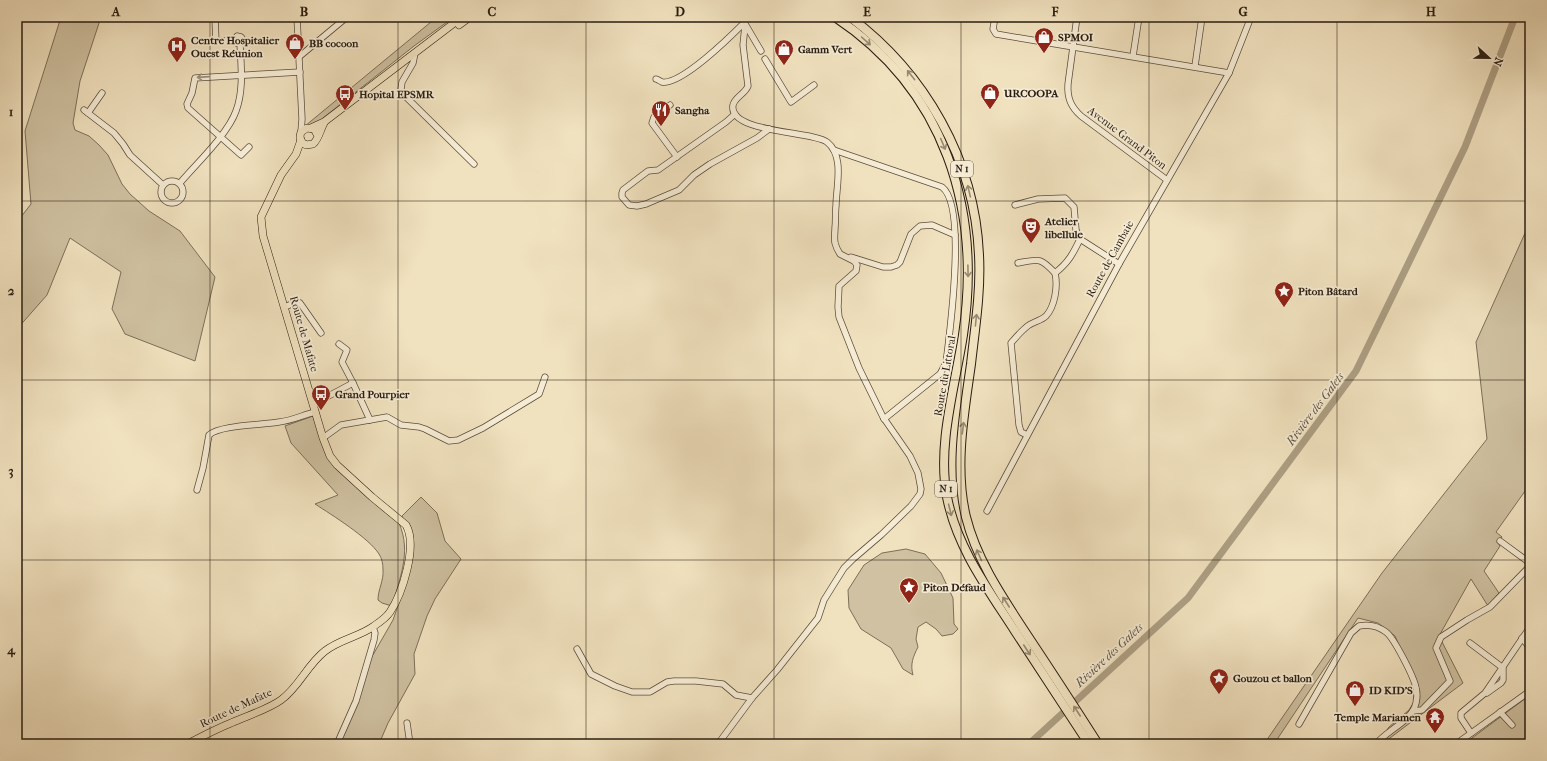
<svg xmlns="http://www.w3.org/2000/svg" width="1547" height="761" font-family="'IM FELL French Canon',serif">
  <rect width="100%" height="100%" fill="#f1e2bf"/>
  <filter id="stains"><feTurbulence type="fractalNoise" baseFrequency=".005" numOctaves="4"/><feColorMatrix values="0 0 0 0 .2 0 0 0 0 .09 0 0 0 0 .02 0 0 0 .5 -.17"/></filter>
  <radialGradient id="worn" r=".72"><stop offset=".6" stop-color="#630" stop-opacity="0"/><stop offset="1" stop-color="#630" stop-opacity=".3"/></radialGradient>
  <g fill="#cfc1a1" stroke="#7c6f59">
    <path d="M61 17H101L80 81 73 123 75 130 89 136 99 145 108 155 122 184 130 194 149 211 180 231 215 277 195 361 125 334 112 309 121 272 70 238 47 295 17 329V222L31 204 25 131Z"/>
    <path d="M437 17H454L414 46 318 122 311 126H305Z"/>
    <path d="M1530 222V484L1496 532 1502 537 1498 543 1500 546 1484 571 1499 593 1488 606 1471 579 1439 636 1463 683 1382 744H1377L1389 727 1409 710 1420 692 1395 636 1378 623 1358 618 1274 744H1264L1382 573 1487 439 1476 342Z"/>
    <path d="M313 416 326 450 396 517C413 548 401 574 392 606L382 603 378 600C378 589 384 581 383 569 383 565 382 558 379 554 369 538 332 515 315 504L338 495 291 443 285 426Z"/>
    <path d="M421 497 437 513 445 541 461 559 435 599 427 616 414 654 415 674 388 723 379 744H338L370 660 393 620 401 597 407 567 408 530 402 516Z"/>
    <path d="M906 549 925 554 941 573 953 598 954 624 958 629 953 634 942 636 936 629 926 622 918 627 916 639 918 647C913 657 910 664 913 675L903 669 891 648 861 629 849 608 848 590 864 565 882 553Z"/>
    <path d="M1530 695V744H1464Z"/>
  </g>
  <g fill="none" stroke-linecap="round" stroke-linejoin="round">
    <path stroke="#ad9f84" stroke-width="7" d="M1029 744 1188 598 1356 371 1465 147 1515 17"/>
    <g stroke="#5b4e3c" stroke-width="7">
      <g id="minor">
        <path d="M297 17 302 119 301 132"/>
        <path d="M741 17 761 51"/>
        <path d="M995 17 993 29 996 34 1229 73"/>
        <path d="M1077 17 1068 84C1067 98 1071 107 1081 116L1167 180"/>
        <path d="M215 18 216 42"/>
        <path d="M208 42 235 40 236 43H240L242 42V38L241 37 237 36 235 40"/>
        <path d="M415 53 413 63 402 82 401 89 403 94 474 164"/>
        <path d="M300 56 347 17"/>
        <path d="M1133 56 1139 17"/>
        <path d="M765 59 791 102 814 85"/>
        <path d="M1195 66 1202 17"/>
        <path d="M656 79C657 79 660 81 662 82 681 85 730 37 744 23"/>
        <path d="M670 105 654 117 652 123 677 157"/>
        <path d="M84 110 114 133 123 144 130 155 163 185"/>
        <path d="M88 113 102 93"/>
        <path d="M735 114 726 122 658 170 648 171 623 190 622 193V197L629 205 637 206 646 204 679 190 694 175 710 164 757 138 769 129"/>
        <path d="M249 147 241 155 188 108 187 104 192 93 195 78 300 72"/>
        <path d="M834 150 942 187C967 206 950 331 946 363L940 374 884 419"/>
        <circle cx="172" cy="192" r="11"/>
        <path d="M180 183C196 164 228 134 236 111 244 90 241 65 240 43"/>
        <path d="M1015 205 1038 199 1065 198 1074 207 1076 230 1080 239 1119 264"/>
        <path d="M851 257 883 267H891L897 265 900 262 911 234 920 226 932 225 955 235"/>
        <path d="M1018 263C1039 259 1040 257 1055 273"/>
        <path d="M285 307 296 302 300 303 321 333"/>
        <path d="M339 344 347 350 342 362 353 383 370 420"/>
        <path d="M311 398 315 397 321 400 353 383"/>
        <path d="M1027 435 1021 432 1019 425 1011 343C1017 336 1022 330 1029 325 1034 322 1042 320 1046 316 1055 306 1058 286 1055 273 1068 263 1073 254 1080 239"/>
        <path d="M323 438 341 425 387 417 401 425 419 427 425 429 449 441 458 440 483 428 539 394 545 377"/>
        <path d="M197 490 203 468 209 435C219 425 263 425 279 422 291 421 303 415 315 412"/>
        <path d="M987 511 1119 264 1229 73 1251 17"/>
        <path d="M1500 541 1530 563"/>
        <path d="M1522 638 1530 648"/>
        <path d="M1470 643 1503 668V680L1501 683 1487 693"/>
        <path d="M577 649 591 674 615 686 632 692H650L667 682 674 681H696L723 684 736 695 752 698 777 670 818 618 824 600 844 568 853 559 881 535 911 506 920 494 921 489 918 473 910 456 883 417 859 368 839 317 838 307 839 286 856 271 857 265 854 261 840 254C838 251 836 247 835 243 834 238 835 232 835 228 836 220 835 213 836 206 836 187 845 156 827 142 812 131 728 133 733 105 735 97 745 94 748 86L743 45 745 26"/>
        <path d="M1413 711 1422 710 1450 681 1436 648 1441 637 1467 620 1490 607 1530 566"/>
        <path d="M1500 712 1512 725"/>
        <path d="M407 723 410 744"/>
        <path d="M1299 724 1351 633 1359 626C1368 624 1378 626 1386 632 1394 638 1414 677 1416 688 1417 692 1417 699 1416 703 1412 721 1387 730 1376 744"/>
        <path d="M1471 733 1461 718V713L1485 693 1530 627"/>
        <path d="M337 744 356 701 374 640 375 633 373 627"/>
        <path d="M718 744 752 698"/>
        <path d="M1456 744 1530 691"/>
      </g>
    </g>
    <g stroke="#291d11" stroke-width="8">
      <g id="major">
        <path d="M459 25 470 17"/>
        <path d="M311 128 324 122 462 17"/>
        <path d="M318 136 314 129 307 128 301 132C299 138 300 142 306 145L313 144C319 139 320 130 324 123"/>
        <path d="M187 744C201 737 216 729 231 723 246 716 267 710 281 700 299 687 307 665 325 651 340 639 359 637 374 626 380 622 386 618 390 612 402 594 418 546 406 525L372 497 337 465 330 456 323 438 263 236 261 217 281 175 296 154 301 140"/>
      </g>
    </g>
    <g stroke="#291d11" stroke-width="10">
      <g id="highway">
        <path d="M835 17C945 90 982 209 963 335 955 387 937 445 947 497 957 548 988 589 1015 631 1040 669 1064 706 1089 744"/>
        <path d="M850 17C925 73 975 160 979 255 981 291 975 328 971 364 964 414 954 467 966 517 977 561 1003 598 1027 635 1051 671 1075 708 1098 744"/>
      </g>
    </g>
    <use href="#minor" stroke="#f6ecd5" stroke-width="5.5"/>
    <use href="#major" stroke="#f1e2bf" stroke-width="7"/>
    <use href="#highway" stroke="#f1e2bf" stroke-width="8"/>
  </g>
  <defs><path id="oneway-shaft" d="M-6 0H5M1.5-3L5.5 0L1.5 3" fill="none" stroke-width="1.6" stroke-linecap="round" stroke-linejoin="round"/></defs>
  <g stroke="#978971">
    <use href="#oneway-shaft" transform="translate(866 41) rotate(42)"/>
    <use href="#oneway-shaft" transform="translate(911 75) rotate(-128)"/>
    <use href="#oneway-shaft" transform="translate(943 144) rotate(67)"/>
    <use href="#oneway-shaft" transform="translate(969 191) rotate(-103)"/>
    <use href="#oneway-shaft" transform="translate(968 271) rotate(89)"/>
    <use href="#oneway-shaft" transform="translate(976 320) rotate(-84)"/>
    <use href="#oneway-shaft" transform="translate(963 428) rotate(-83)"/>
    <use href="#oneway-shaft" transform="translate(950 510) rotate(76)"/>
    <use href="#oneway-shaft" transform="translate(979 555) rotate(-114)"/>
    <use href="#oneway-shaft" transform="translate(1006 602) rotate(-123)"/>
    <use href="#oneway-shaft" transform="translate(1027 650) rotate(57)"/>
    <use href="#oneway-shaft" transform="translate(1077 711) rotate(-123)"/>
  </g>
  <use stroke="#9a8f7d" href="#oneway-shaft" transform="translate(203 77) rotate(176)"/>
  <path fill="none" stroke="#291d11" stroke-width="1" stroke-opacity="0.55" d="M210 17V744M398 17V744M586 17V744M774 17V744M961 17V744M1149 17V744M1337 17V744M17 201H1530M17 380H1530M17 560H1530"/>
  <defs>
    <g id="shop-pin" transform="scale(1)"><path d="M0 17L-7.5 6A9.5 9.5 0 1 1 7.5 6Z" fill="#8f2418" stroke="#f6ecd5"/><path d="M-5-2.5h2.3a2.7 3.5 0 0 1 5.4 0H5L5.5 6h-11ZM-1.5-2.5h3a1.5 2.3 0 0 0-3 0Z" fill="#fff"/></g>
    <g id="hospital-pin" transform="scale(1)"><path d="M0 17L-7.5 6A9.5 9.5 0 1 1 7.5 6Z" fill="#8f2418" stroke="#f6ecd5"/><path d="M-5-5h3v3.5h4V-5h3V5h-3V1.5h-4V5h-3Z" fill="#fff"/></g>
    <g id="bus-pin" transform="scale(1)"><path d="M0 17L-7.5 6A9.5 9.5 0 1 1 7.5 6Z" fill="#8f2418" stroke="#f6ecd5"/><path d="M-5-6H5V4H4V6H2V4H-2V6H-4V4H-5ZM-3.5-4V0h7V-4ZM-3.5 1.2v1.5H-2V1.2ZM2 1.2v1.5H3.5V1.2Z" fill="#fff"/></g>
    <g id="restaurant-pin" transform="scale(1)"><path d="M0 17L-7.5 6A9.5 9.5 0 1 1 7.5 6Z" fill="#8f2418" stroke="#f6ecd5"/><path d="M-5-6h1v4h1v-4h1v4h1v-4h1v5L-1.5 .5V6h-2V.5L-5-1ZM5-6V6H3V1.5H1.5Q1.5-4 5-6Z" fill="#fff"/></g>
    <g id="theatre-pin" transform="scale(1)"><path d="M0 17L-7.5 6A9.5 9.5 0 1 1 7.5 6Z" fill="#8f2418" stroke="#f6ecd5"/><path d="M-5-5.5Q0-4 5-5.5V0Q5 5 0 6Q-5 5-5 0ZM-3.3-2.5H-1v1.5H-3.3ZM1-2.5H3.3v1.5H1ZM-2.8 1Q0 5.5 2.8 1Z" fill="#fff"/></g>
    <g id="sight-pin" transform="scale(1)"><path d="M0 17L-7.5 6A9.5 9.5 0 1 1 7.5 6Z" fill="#8f2418" stroke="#f6ecd5"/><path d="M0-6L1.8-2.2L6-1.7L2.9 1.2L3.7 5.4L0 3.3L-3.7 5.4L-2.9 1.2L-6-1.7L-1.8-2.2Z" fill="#fff"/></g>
    <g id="temple-pin" transform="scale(1)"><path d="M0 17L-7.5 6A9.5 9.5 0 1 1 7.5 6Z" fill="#8f2418" stroke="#f6ecd5"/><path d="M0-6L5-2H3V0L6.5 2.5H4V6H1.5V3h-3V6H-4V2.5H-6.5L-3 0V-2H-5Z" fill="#fff"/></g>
  </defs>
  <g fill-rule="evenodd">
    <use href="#shop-pin" x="1044" y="37"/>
    <use href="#shop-pin" x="295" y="43"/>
    <use href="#hospital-pin" x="177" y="46"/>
    <use href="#shop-pin" x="784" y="49"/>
    <use href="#shop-pin" x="990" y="93"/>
    <use href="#bus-pin" x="345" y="94"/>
    <use href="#restaurant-pin" x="661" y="110"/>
    <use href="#theatre-pin" x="1031" y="227"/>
    <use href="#sight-pin" x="1284" y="291"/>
    <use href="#bus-pin" x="321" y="394"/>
    <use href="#sight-pin" x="909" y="587"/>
    <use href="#sight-pin" x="1219" y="678"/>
    <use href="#shop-pin" x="1355" y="690"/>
    <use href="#temple-pin" x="1435" y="717"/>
  </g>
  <g text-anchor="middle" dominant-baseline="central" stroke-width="3.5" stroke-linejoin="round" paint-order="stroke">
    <g fill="#f6ecd5" stroke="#665b4c" stroke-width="1">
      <rect x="951" y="161" width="22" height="16" rx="3"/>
      <rect x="935" y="481" width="22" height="16" rx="3"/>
    </g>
    <g font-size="10" font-weight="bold" fill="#291d11">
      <text x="962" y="169">N 1</text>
      <text x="946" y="489">N 1</text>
    </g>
    <g font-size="11" font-weight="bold" fill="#291d11" stroke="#f6ecd5" text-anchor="start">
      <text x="1058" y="37">SPMOI</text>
      <text x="191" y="40">Centre Hospitalier<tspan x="191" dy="13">Ouest Réunion</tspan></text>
      <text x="309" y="43">BB cocoon</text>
      <text x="798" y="49">Gamm Vert</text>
      <text x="1004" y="93">URCOOPA</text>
      <text x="359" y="94">Hopital EPSMR</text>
      <text x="675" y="110">Sangha</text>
      <text x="1045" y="221">Atelier<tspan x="1045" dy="13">libellule</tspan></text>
      <text x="1298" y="291">Piton Bâtard</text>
      <text x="335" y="394">Grand Pourpier</text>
      <text x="923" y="587">Piton Défaud</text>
      <text x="1233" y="678">Gouzou et ballon</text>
      <text x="1369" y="690">ID KID'S</text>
      <text x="1421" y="717" text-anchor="end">Temple Mariamen</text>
    </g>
    <g font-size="11" fill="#291d11" stroke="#f6ecd5">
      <text transform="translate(1127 138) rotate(37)">Avenue Grand Piton</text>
      <text transform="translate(1110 259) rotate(-61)">Route de Cambaie</text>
      <text transform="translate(304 334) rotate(74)">Route de Mafate</text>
      <text transform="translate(945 376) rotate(-80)">Route du Littoral</text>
      <text transform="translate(236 708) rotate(-25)">Route de Mafate</text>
    </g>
    <g font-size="12" font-style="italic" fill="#5e513f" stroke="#f6ecd5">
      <text transform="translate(1315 409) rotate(-53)">Rivière des Galets</text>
      <text transform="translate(1109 655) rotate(-43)">Rivière des Galets</text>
    </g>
  </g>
  <rect width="1547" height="761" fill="none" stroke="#f1e2bf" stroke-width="44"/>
  <g transform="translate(1489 58) rotate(112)" stroke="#f6ecd5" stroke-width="3" paint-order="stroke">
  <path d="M0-3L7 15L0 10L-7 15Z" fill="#291d11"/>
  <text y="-6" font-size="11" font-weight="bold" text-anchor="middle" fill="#291d11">N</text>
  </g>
  <rect x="22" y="22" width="1503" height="717" fill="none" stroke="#291d11" stroke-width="1.5"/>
  <g font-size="13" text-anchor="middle" font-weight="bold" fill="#291d11">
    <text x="116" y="16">A</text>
    <text x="304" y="16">B</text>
    <text x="492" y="16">C</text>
    <text x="680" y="16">D</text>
    <text x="867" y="16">E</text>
    <text x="1055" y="16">F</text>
    <text x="1243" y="16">G</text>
    <text x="1431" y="16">H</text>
    <text x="11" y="116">1</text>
    <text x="11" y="295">2</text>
    <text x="11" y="475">3</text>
    <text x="11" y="654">4</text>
  </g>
  <rect width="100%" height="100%" filter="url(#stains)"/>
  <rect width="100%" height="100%" fill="url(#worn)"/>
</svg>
